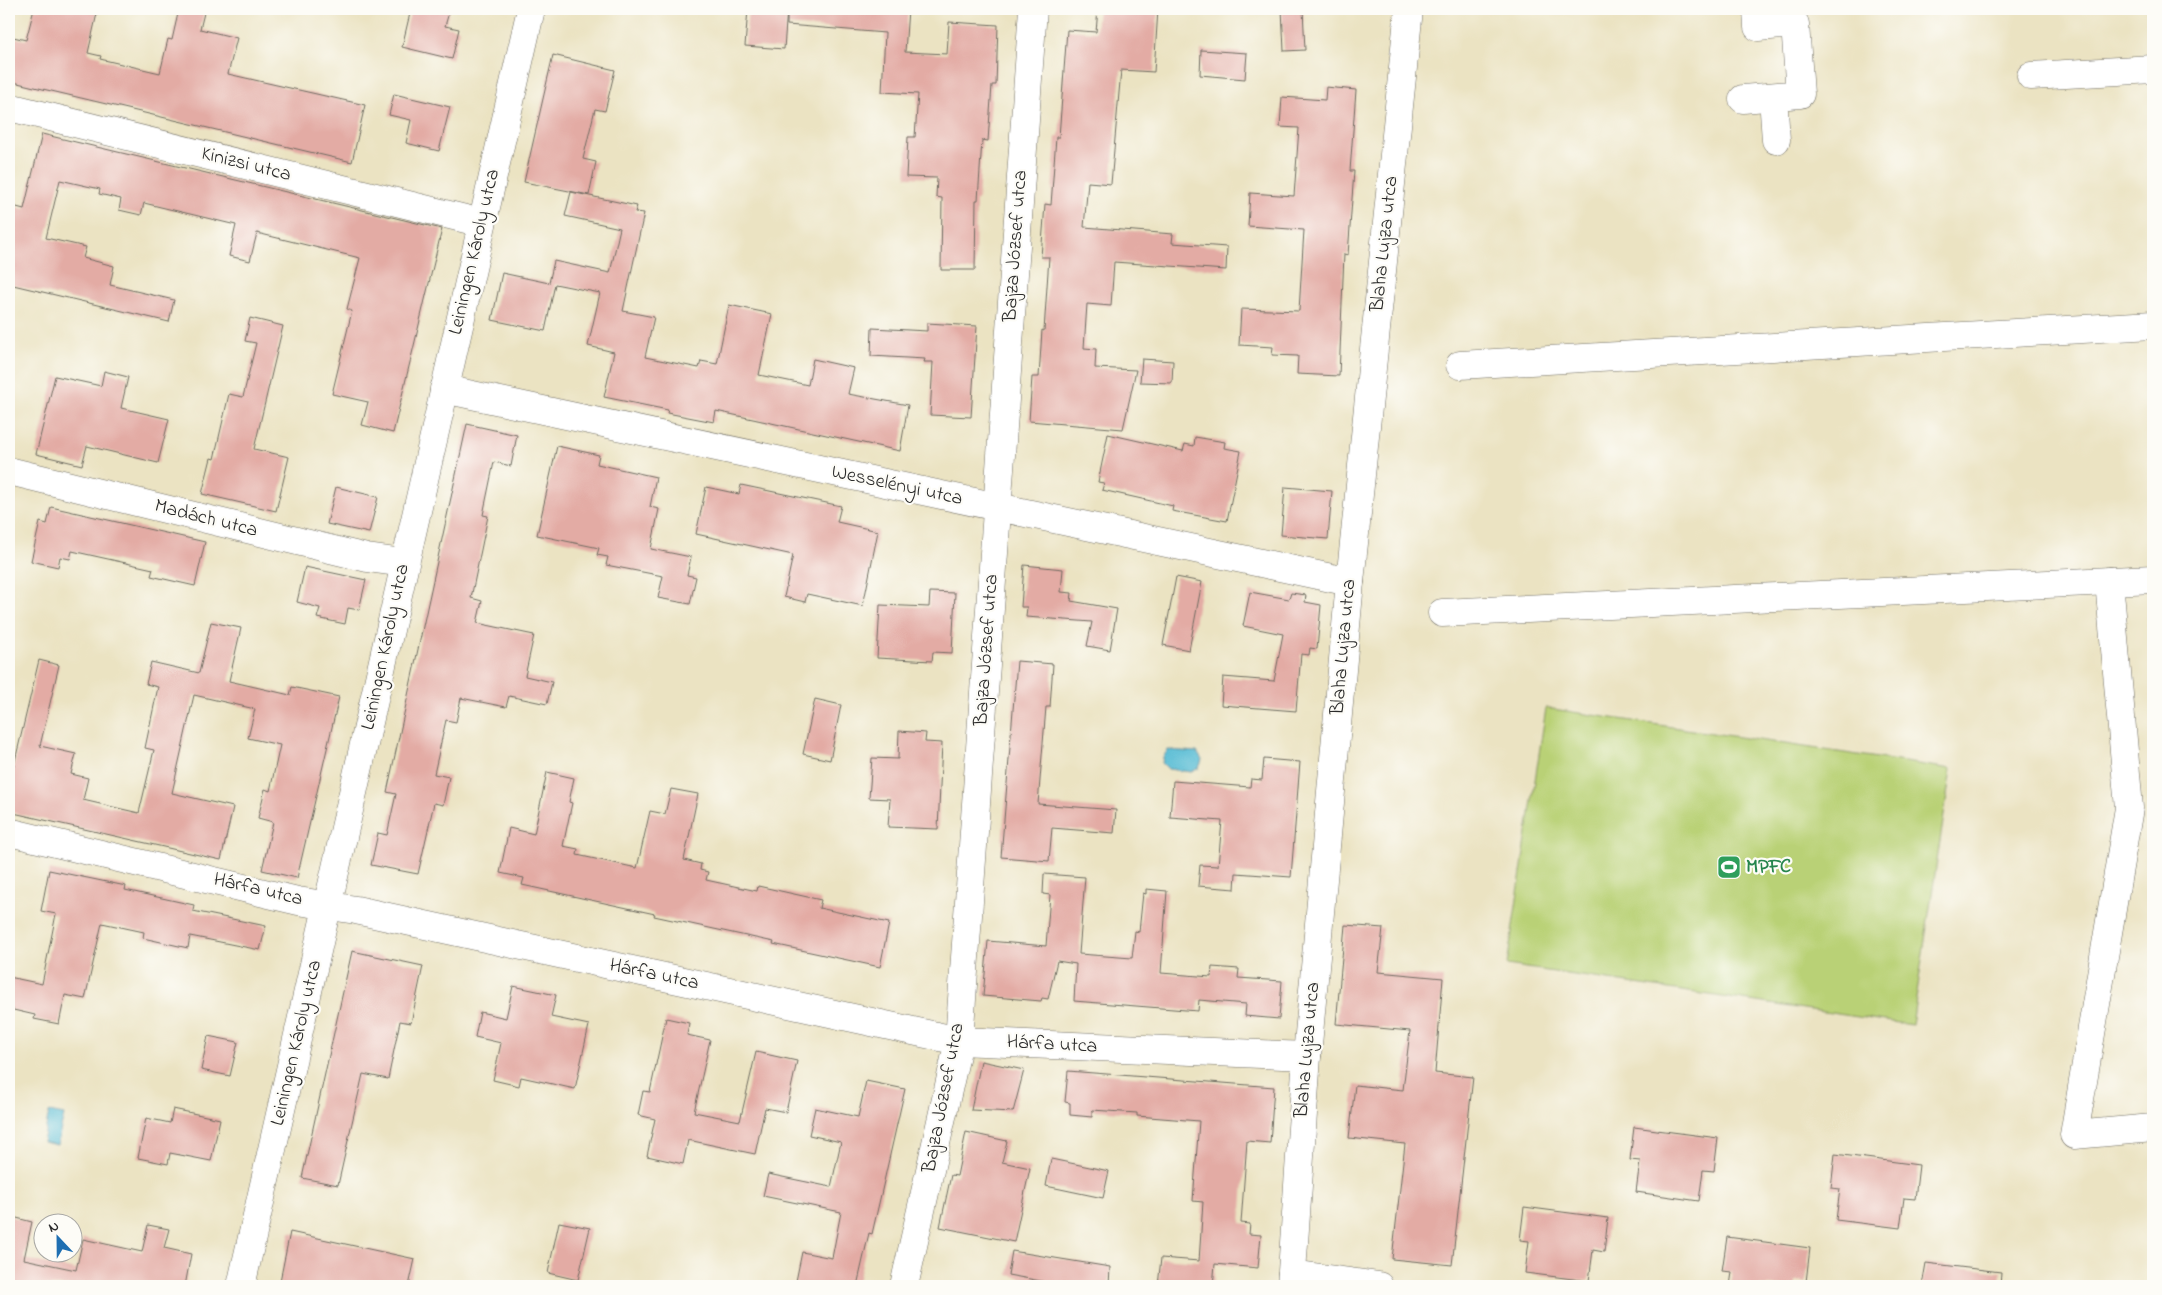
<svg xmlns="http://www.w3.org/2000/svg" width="2162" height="1295" font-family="'Indie Flower',sans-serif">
  <rect width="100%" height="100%" fill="#fdfcf7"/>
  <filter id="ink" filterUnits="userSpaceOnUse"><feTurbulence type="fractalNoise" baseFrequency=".02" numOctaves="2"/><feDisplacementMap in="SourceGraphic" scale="10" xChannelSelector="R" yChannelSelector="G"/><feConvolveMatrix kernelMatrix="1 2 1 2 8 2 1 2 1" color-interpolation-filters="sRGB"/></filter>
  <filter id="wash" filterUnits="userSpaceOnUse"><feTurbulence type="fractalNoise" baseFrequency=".0096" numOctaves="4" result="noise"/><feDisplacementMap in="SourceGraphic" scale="20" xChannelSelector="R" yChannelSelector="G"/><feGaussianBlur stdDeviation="1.12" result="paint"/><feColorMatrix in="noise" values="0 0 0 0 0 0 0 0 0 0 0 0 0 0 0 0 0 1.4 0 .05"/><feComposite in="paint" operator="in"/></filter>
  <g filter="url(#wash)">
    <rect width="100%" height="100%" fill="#ebe3c2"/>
    <path fill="#b9d176" stroke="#727e50" d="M1546 708 1951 769 1912 1025 1507 965Z"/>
    <g fill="#56bcd4" stroke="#407480">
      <path d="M1168 750 1197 752 1202 760 1199 768 1191 772 1168 769 1162 763 1163 757Z"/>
      <path d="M49 1112 64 1115 57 1145 43 1142Z"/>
    </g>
    <g id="blocks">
      <g fill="#e3aba4">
        <path d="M34 9H98L88 53 101 56 100 59 160 73 168 39 172 40 179 9H205L200 29 237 38 228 74 365 105 352 162 9 81V36L26 40Z"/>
        <path d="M411 9H450L445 26 459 29 452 59 402 47Z"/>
        <path d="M748 9H787L784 49 745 46Z"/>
        <path d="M787 9H908L905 52 947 54 949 22 998 25 996 85H992L988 141 982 140 978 200H976L975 270H941L942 198 936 197 937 178 906 177 908 137H915L918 94 882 92 885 33 787 25Z"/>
        <path d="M1098 9 1121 11 1122 9H1158L1154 72 1121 70 1111 184 1088 182 1084 227 1173 234 1172 243 1227 247 1226 270 1114 262 1111 306 1087 304 1084 348 1096 349 1095 368 1136 370 1123 429 1029 421 1032 377H1039L1042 330 1044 331 1049 257H1041L1045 204 1051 205 1056 137H1059L1067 30 1096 32Z"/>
        <path d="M1282 9H1303L1305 50 1284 51Z"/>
        <path d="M1201 50 1247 53 1245 79 1200 75Z"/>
        <path d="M553 55 615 70 605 111 595 109 583 159 596 162 589 195 524 182Z"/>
        <path d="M1326 87 1356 90 1350 171H1354L1348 255 1344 254 1339 376 1297 374 1298 356 1272 355 1273 347 1239 345 1241 309 1299 311 1304 230 1248 226 1250 193 1294 196 1299 128 1280 127 1282 97 1325 100Z"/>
        <path d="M394 94 450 107 439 151 406 143 411 120 389 115Z"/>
        <path d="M42 134 442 229 393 433 362 425 368 402 332 394 352 311 347 309 360 258 257 233 250 261 229 256 236 225 144 203 141 215 119 210 121 199 99 194 100 189 60 180 46 238 86 247 83 258 114 266 110 285 174 300 169 322 9 284V205L24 209Z"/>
        <path d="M571 192 637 206 635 212 644 213 623 311 654 317 645 357 699 368 701 361 717 364 729 305 772 314 759 375 808 385 813 359 854 368 848 394 908 405 900 451 716 411 714 422 667 413 668 410 604 397 614 352 588 346 600 293 555 284 545 331 492 320 502 273 549 283 554 261 610 273 620 228 565 216Z"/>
        <path d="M250 318 283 326 254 449 289 457 276 511 202 494 211 458 214 459 229 394 243 397 256 343 245 341Z"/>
        <path d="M927 323 977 326 971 417 930 415 933 362H924L925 359 871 356 872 328 927 331Z"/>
        <path d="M1142 359 1173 361 1172 383 1140 382Z"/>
        <path d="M104 371 128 377 121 408 169 419 158 463 87 446 82 465 36 454 55 376 101 386Z"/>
        <path d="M467 424 517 435 511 466 494 462 483 515 488 516 471 598 482 601 477 623 534 635 525 676 552 682 547 704 509 696 506 707 461 698 456 722 446 720 434 774 449 777 443 805 434 803 418 874 371 865 378 833 387 835 396 794 387 792Z"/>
        <path d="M1108 434 1183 451 1185 444 1194 446 1195 437 1225 442 1224 448 1241 451 1227 521 1172 511 1173 506 1102 490 1104 483 1098 482Z"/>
        <path d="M557 446 599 455 597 464 656 477 650 507 659 509 651 549 691 557 687 575 696 577 690 604 658 598 663 576 606 565 608 557 597 555 599 548 537 535Z"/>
        <path d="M741 485 841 506 837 522 878 531 863 606 807 594 805 602 784 597 793 555 696 534 706 487 739 494Z"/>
        <path d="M336 487 378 497 369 533 327 524Z"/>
        <path d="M1285 487 1332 491 1328 539 1281 535Z"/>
        <path d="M51 507 205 542 195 586 151 576 153 569 72 551 70 559 60 557 58 567 31 561 40 522 47 524Z"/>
        <path d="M1024 565 1063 569 1061 592 1072 593 1071 601 1117 609 1110 650 1087 646 1092 622 1026 617 1027 607H1021Z"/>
        <path d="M305 567 366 580 359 610 348 608 345 624 317 618 320 608 297 602Z"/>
        <path d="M1176 577 1202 582 1189 650 1163 645Z"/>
        <path d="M930 592 955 593 952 653 933 652 932 661 877 658 880 605 929 607Z"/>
        <path d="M1250 592 1289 599 1291 593 1306 595 1305 602 1321 605 1317 649 1310 648 1309 655 1301 654 1296 711 1221 705 1223 677 1274 681 1283 634 1243 626Z"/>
        <path d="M211 622 241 628 229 681 290 695 292 687 339 697 297 878 262 870 273 822 258 818 265 789 270 791 280 745 248 738 255 709 194 695 172 793 233 807 221 860 9 812V786L39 660 59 665 40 746 76 754 71 774 88 778 83 800 139 813 154 750 145 748 158 687 146 684 151 662 199 673Z"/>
        <path d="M1017 661 1053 664 1050 707H1046L1038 804 1116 810 1114 833 1052 828 1049 861 1001 857Z"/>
        <path d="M815 699 841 705 830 760 803 754Z"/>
        <path d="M899 731 926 733 925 742 942 743 938 829 888 827 890 799 869 798 872 758 898 759Z"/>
        <path d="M1264 759 1300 762 1291 877 1236 873 1235 889 1198 886 1200 865 1218 866 1222 821 1170 817 1173 781 1250 787 1251 779 1262 780Z"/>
        <path d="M547 772 574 778 569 802 572 803 563 846 578 849 577 855 637 868 650 811 665 814 671 789 698 794 684 860 701 864 700 870 708 872 706 880 757 891 758 886 821 900 819 908 889 923 880 967 773 944 774 942 654 916 655 914 522 885 524 878 500 873 509 828 534 834Z"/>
        <path d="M49 870 126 886 125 890 194 905 193 911 266 926 260 950 190 936 188 948 143 938 144 932 102 923 85 999 65 995 59 1024 34 1019 35 1015 9 1009V977L42 984 56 914 41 911Z"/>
        <path d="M1044 874 1085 877 1079 954 1132 958 1135 931 1139 932 1143 893 1146 894V889L1167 891 1161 973 1211 977 1212 967 1239 969 1238 978 1282 981 1279 1019 1245 1016 1246 1004 1199 1000 1198 1011 1074 1001 1076 964 1057 961 1048 999 1042 998 1041 1001 983 996 988 941 1046 946 1050 895 1043 894Z"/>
        <path d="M1345 925 1383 928 1378 972 1443 978 1435 1073 1473 1077 1452 1265 1392 1259 1405 1144 1349 1138 1355 1085 1403 1090 1410 1031 1336 1024Z"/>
        <path d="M352 951 423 966 411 1023 400 1021 388 1079 363 1074 338 1185 302 1178Z"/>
        <path d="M513 986 556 995 551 1017 589 1025 575 1089 521 1077 519 1086 493 1080 501 1043 475 1037 480 1012 506 1018Z"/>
        <path d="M666 1018 689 1023 687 1035 710 1040 694 1112 740 1121 756 1052 797 1061 786 1112 765 1108 755 1154 688 1140 683 1164 647 1156 655 1119 638 1115 643 1091 650 1092Z"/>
        <path d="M208 1036 238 1042 230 1076 201 1070Z"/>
        <path d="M981 1061 1024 1070 1013 1112 971 1110Z"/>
        <path d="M1068 1071 1274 1087 1270 1143 1247 1141 1241 1223 1250 1224 1249 1234 1261 1235 1258 1268 1215 1264 1213 1286H1158L1161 1258 1199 1261 1203 1202 1193 1201 1199 1121 1137 1116V1113L1092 1110V1117L1070 1115V1103L1065 1102Z"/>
        <path d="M866 1081 905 1089 872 1234 869 1233 857 1286H795L802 1252 832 1258 841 1212 763 1196 768 1174 831 1187 841 1142 809 1135 815 1108 858 1117Z"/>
        <path d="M173 1109 220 1119 211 1161 170 1153 168 1164 138 1158 146 1118 170 1123Z"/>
        <path d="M1634 1127 1718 1138 1714 1171 1703 1170 1699 1201 1636 1192 1640 1161 1630 1160Z"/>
        <path d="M966 1132 1007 1141 1002 1162 1030 1168 1014 1242 940 1227 951 1175 957 1176Z"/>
        <path d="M1835 1154 1919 1165 1915 1199 1904 1198 1900 1228 1836 1220 1840 1189 1831 1188Z"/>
        <path d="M1051 1159 1109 1171 1103 1198 1046 1186Z"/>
        <path d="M1524 1207 1608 1218 1604 1252 1593 1250 1589 1281 1525 1273 1529 1241 1520 1240Z"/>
        <path d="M9 1216 32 1222 24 1259 76 1270 83 1239 142 1252 148 1225 169 1229 164 1248 191 1254 185 1286H9Z"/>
        <path d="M559 1222 590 1228 578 1280 548 1273Z"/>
        <path d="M290 1232 415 1259 409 1286H279Z"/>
        <path d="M1727 1237 1810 1248 1806 1282 1795 1281V1286H1730L1732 1272 1722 1271Z"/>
        <path d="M1012 1251 1110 1267 1109 1286H1068L1008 1275Z"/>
        <path d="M1926 1263 2001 1272 2000 1286H1922Z"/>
      </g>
    </g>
  </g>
  <g filter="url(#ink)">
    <use href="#blocks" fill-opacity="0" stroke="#6e6b60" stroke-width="1"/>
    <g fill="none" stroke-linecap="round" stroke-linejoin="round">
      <g stroke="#6e6b60" stroke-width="29">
        <g id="minor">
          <path d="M2031 76 2153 69"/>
          <path d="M1773 97 1776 140"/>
          <path d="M1743 99 1800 94 1795 24 1758 27 1757 9"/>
          <path d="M9 107 482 223"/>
          <path d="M1460 365 2153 325"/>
          <path d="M444 389 1350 582"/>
          <path d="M9 471 367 558 404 563"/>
          <path d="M2109 581 2129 808 2074 1135 2153 1128"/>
          <path d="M1442 613 2153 579"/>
          <path d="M9 832 298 901 356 910 959 1041 1307 1056"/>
          <path d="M1292 1274 1379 1286"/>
          <path d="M241 1286C339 861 434 435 531 9"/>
          <path d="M904 1286 959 1041 1033 9"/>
          <path d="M1291 1286 1307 1056 1350 582 1409 9"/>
        </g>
      </g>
      <use href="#minor" stroke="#fff" stroke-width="28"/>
    </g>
  </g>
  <defs>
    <g id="stadium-square" transform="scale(1.25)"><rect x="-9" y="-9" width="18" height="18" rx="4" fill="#2e9e5b" stroke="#fdfcf7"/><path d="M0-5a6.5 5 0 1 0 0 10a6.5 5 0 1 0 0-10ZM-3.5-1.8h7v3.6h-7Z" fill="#fff"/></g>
  </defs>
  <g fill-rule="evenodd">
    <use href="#stadium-square" x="1729" y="867"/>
  </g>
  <g text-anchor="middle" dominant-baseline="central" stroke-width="4.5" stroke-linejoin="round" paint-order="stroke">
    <g font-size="20" fill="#2b2b2b" stroke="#fdfcf7">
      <text transform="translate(246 165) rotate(14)">Kinizsi utca</text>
      <text transform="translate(1385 244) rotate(-84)">Blaha Lujza utca</text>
      <text transform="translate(1016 246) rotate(-86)">Bajza József utca</text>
      <text transform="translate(475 252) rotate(-77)">Leiningen Károly utca</text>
      <text transform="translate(897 486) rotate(12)">Wesselényi utca</text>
      <text transform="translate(206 519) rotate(14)">Madách utca</text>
      <text transform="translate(386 647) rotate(-78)">Leiningen Károly utca</text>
      <text transform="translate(1344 647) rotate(-85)">Blaha Lujza utca</text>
      <text transform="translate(987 650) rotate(-86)">Bajza József utca</text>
      <text transform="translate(258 890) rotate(13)">Hárfa utca</text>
      <text transform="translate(654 975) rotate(12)">Hárfa utca</text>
      <text transform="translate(297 1043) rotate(-77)">Leiningen Károly utca</text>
      <text transform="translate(1052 1045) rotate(3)">Hárfa utca</text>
      <text transform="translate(1308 1050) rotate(-85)">Blaha Lujza utca</text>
      <text transform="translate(944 1098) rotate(-79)">Bajza József utca</text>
    </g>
    <g font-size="20" font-weight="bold" fill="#27864d" stroke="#fdfcf7" text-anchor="start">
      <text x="1746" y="867">MPFC</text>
    </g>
  </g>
  <rect width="2162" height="1295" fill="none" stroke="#fdfcf7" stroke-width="30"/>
  <g transform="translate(58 1238) rotate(338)"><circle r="24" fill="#fdfcf7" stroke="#a9a8a5"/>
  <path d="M0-4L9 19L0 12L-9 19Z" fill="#1f6fb2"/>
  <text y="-8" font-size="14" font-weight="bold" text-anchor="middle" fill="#2b2b2b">N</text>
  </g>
</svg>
